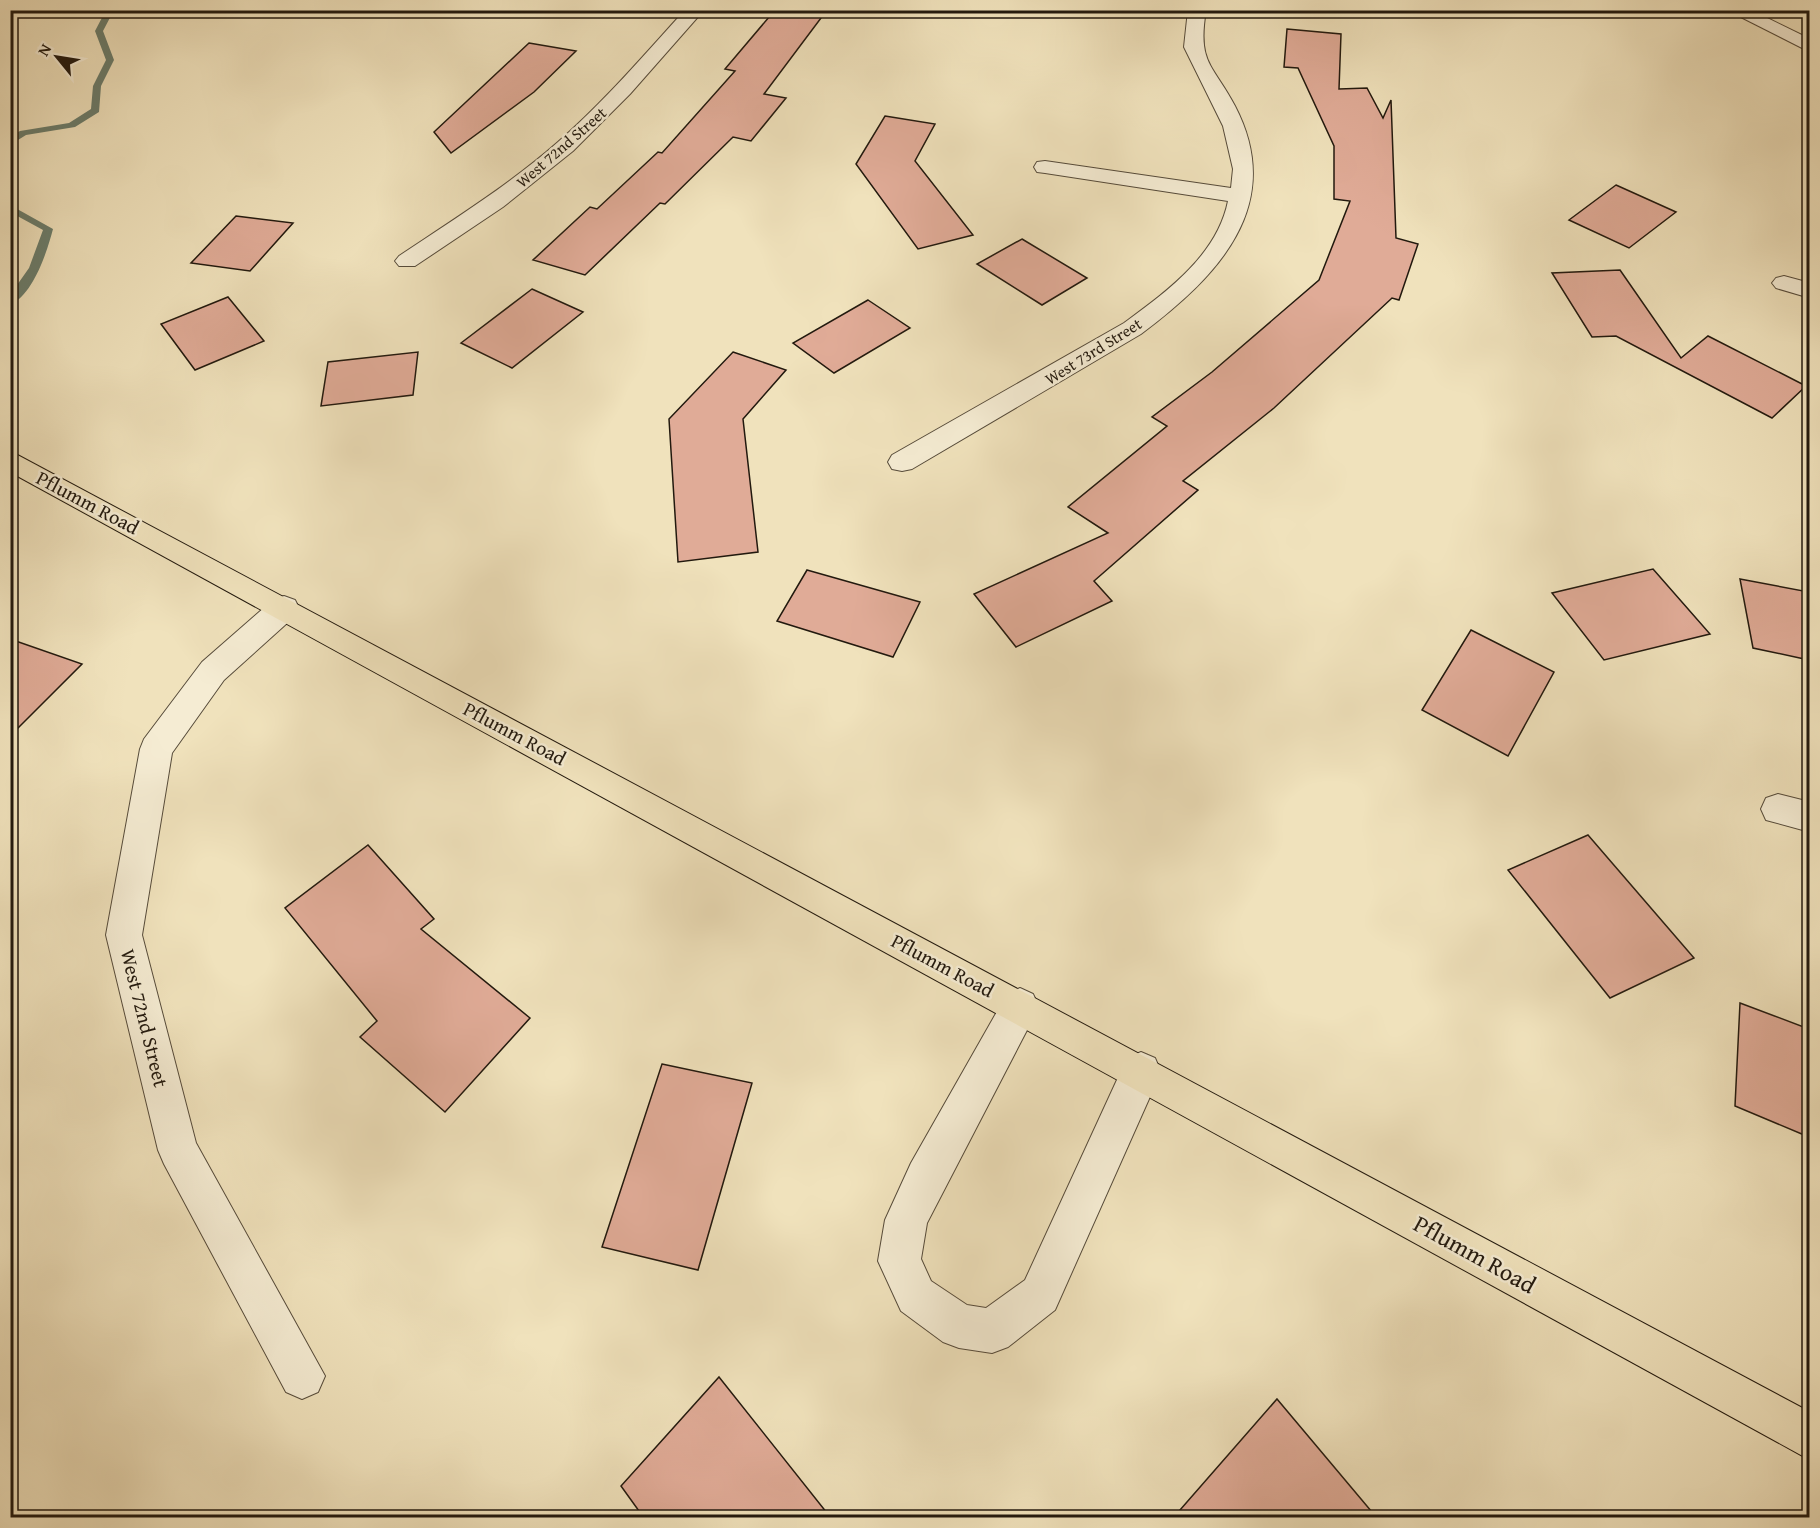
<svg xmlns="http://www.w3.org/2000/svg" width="1820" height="1528" font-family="'Gentium Book Plus',serif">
  <rect width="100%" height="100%" fill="#f0e2bc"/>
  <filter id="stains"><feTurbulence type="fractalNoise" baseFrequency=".00333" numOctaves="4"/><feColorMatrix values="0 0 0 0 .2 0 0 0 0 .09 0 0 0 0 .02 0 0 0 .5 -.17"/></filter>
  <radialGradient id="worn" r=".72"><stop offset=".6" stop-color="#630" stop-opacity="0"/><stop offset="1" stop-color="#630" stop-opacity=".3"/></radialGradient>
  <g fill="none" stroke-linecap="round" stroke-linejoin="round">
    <g fill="#6b7d6c" fill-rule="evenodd">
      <path d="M106 10H114L103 31 114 60 101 86 99 112 75 127 26 135 10 145V137L20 131 69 123 91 109 93 86 106 60 95 31Z"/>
      <path d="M10 205 53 229C47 252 33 295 10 305V295L29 268 43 230 10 212Z"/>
    </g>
  </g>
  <g fill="#e0ab97" stroke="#22190e" stroke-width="1.5">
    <path d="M775 10H827L764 94 786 98 751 141 733 137 665 204 660 203 585 275 533 260 590 207 597 209 658 152 662 153 735 71 725 69Z"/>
    <path d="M1287 29 1341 34 1339 89 1367 88 1383 118 1391 100 1396 238 1418 244 1399 300 1392 298 1274 408 1183 481 1198 490 1094 581 1112 601 1016 647 974 594 1108 533 1068 507 1167 426 1152 417 1212 372 1319 280 1350 201 1334 199V146L1298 68 1284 67Z"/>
    <path d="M529 43 576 51 534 92 451 153 434 132Z"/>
    <path d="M885 116 935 124 915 161 973 235 918 249 856 164Z"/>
    <path d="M1616 185 1676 212 1629 248 1569 220Z"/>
    <path d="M236 216 293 223 250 271 191 263Z"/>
    <path d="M1022 239 1087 278 1042 305 977 264Z"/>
    <path d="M1620 270 1681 358 1708 336 1806 386 1772 418 1616 336 1592 337 1552 273Z"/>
    <path d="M532 289 583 312 512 368 461 343Z"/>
    <path d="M228 297 264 341 195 370 161 324Z"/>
    <path d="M868 300 910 328 834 373 793 343Z"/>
    <path d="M418 352 413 395 321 406 328 362Z"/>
    <path d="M733 352 786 370 743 419 758 552 678 562 669 419Z"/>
    <path d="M1653 569 1710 634 1604 660 1552 593Z"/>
    <path d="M807 570 920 602 893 657 777 621Z"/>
    <path d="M1740 579 1809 592V660L1753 648Z"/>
    <path d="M1471 630 1554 672 1508 756 1422 710Z"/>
    <path d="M10 639 82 664 10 736Z"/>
    <path d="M1588 835 1694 958 1610 998 1508 870Z"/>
    <path d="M368 845 434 919 421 929 530 1018 445 1112 360 1037 377 1021 285 908Z"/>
    <path d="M1740 1003 1809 1029V1137L1735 1106Z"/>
    <path d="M662 1064 752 1083 698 1270 602 1247Z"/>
    <path d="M719 1377 831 1518H644L621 1486Z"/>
    <path d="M1277 1399 1377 1518H1173Z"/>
  </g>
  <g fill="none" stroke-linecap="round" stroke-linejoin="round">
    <g stroke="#564b3a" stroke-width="2">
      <g id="minor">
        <path d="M685 10H704L630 94 573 151 503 207 415 266H399L395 261 399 256C453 220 509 185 558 142 604 102 644 55 685 10Z"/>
        <path d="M1188 10H1206C1197 64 1213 64 1235 106 1287 206 1217 277 1141 334L912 469 902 471 892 469 888 462 892 455 1124 323C1166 292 1217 256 1228 201L1045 173 1037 172 1034 167 1037 162 1045 161 1231 188 1233 169 1223 126 1184 47Z"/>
        <path d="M1727 10H1751L1810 39V52Z"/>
        <path d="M1784 276 1810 283V298L1776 288 1772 283 1776 278Z"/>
        <path d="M284 596 295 600 299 608 295 616 224 680 172 753 142 935 196 1143 325 1376 318 1392 302 1399 286 1392 164 1164 158 1150 106 935 140 749 144 739 202 662 273 600Z"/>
        <path d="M1778 794 1810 802V832L1766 820 1761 809 1766 798Z"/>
        <path d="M1020 988 1033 994 1039 1007 927 1223 921 1259 931 1281 967 1305 986 1308 1025 1280 1127 1058 1141 1052 1155 1058 1161 1072 1055 1310 1008 1347 992 1353 959 1348 943 1342 901 1311 878 1261 885 1220 911 1163 1007 994Z"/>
      </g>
    </g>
    <g stroke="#22190e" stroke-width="2">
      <path id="major" d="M10 451 1810 1412V1460L10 472Z"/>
    </g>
    <use href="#minor" fill="#f5ecd3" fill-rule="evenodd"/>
    <use href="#major" fill="#f0e2bc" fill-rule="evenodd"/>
  </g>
  <g text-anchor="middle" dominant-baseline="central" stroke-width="5" stroke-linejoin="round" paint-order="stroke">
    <g font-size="16" fill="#22190e" stroke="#f5ecd3">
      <text transform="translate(561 147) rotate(-41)">West 72nd Street</text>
      <text transform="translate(1093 351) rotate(-32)">West 73rd Street</text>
    </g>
    <g font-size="20" fill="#22190e" stroke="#f5ecd3">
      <text transform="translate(88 502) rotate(28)">Pflumm Road</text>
      <text transform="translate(515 733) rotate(28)">Pflumm Road</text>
      <text transform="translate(943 965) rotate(28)">Pflumm Road</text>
      <text transform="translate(145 1018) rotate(76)">West 72nd Street</text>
    </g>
    <g font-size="24" fill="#22190e" stroke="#f5ecd3">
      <text transform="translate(1475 1254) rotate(29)">Pflumm Road</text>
    </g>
  </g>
  <rect width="1820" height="1528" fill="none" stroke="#f0e2bc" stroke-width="36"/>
  <rect x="12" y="12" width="1796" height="1504" fill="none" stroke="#22190e" stroke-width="3"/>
  <rect x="18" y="18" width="1784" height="1492" fill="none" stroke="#22190e" stroke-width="1.5"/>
  <g transform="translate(57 57) rotate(300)" stroke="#f5ecd3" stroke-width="4.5" paint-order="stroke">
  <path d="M0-4.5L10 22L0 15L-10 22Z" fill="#22190e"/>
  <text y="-9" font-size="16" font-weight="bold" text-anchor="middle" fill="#22190e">N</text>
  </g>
  <rect width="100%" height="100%" filter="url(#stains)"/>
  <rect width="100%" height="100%" fill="url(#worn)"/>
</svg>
